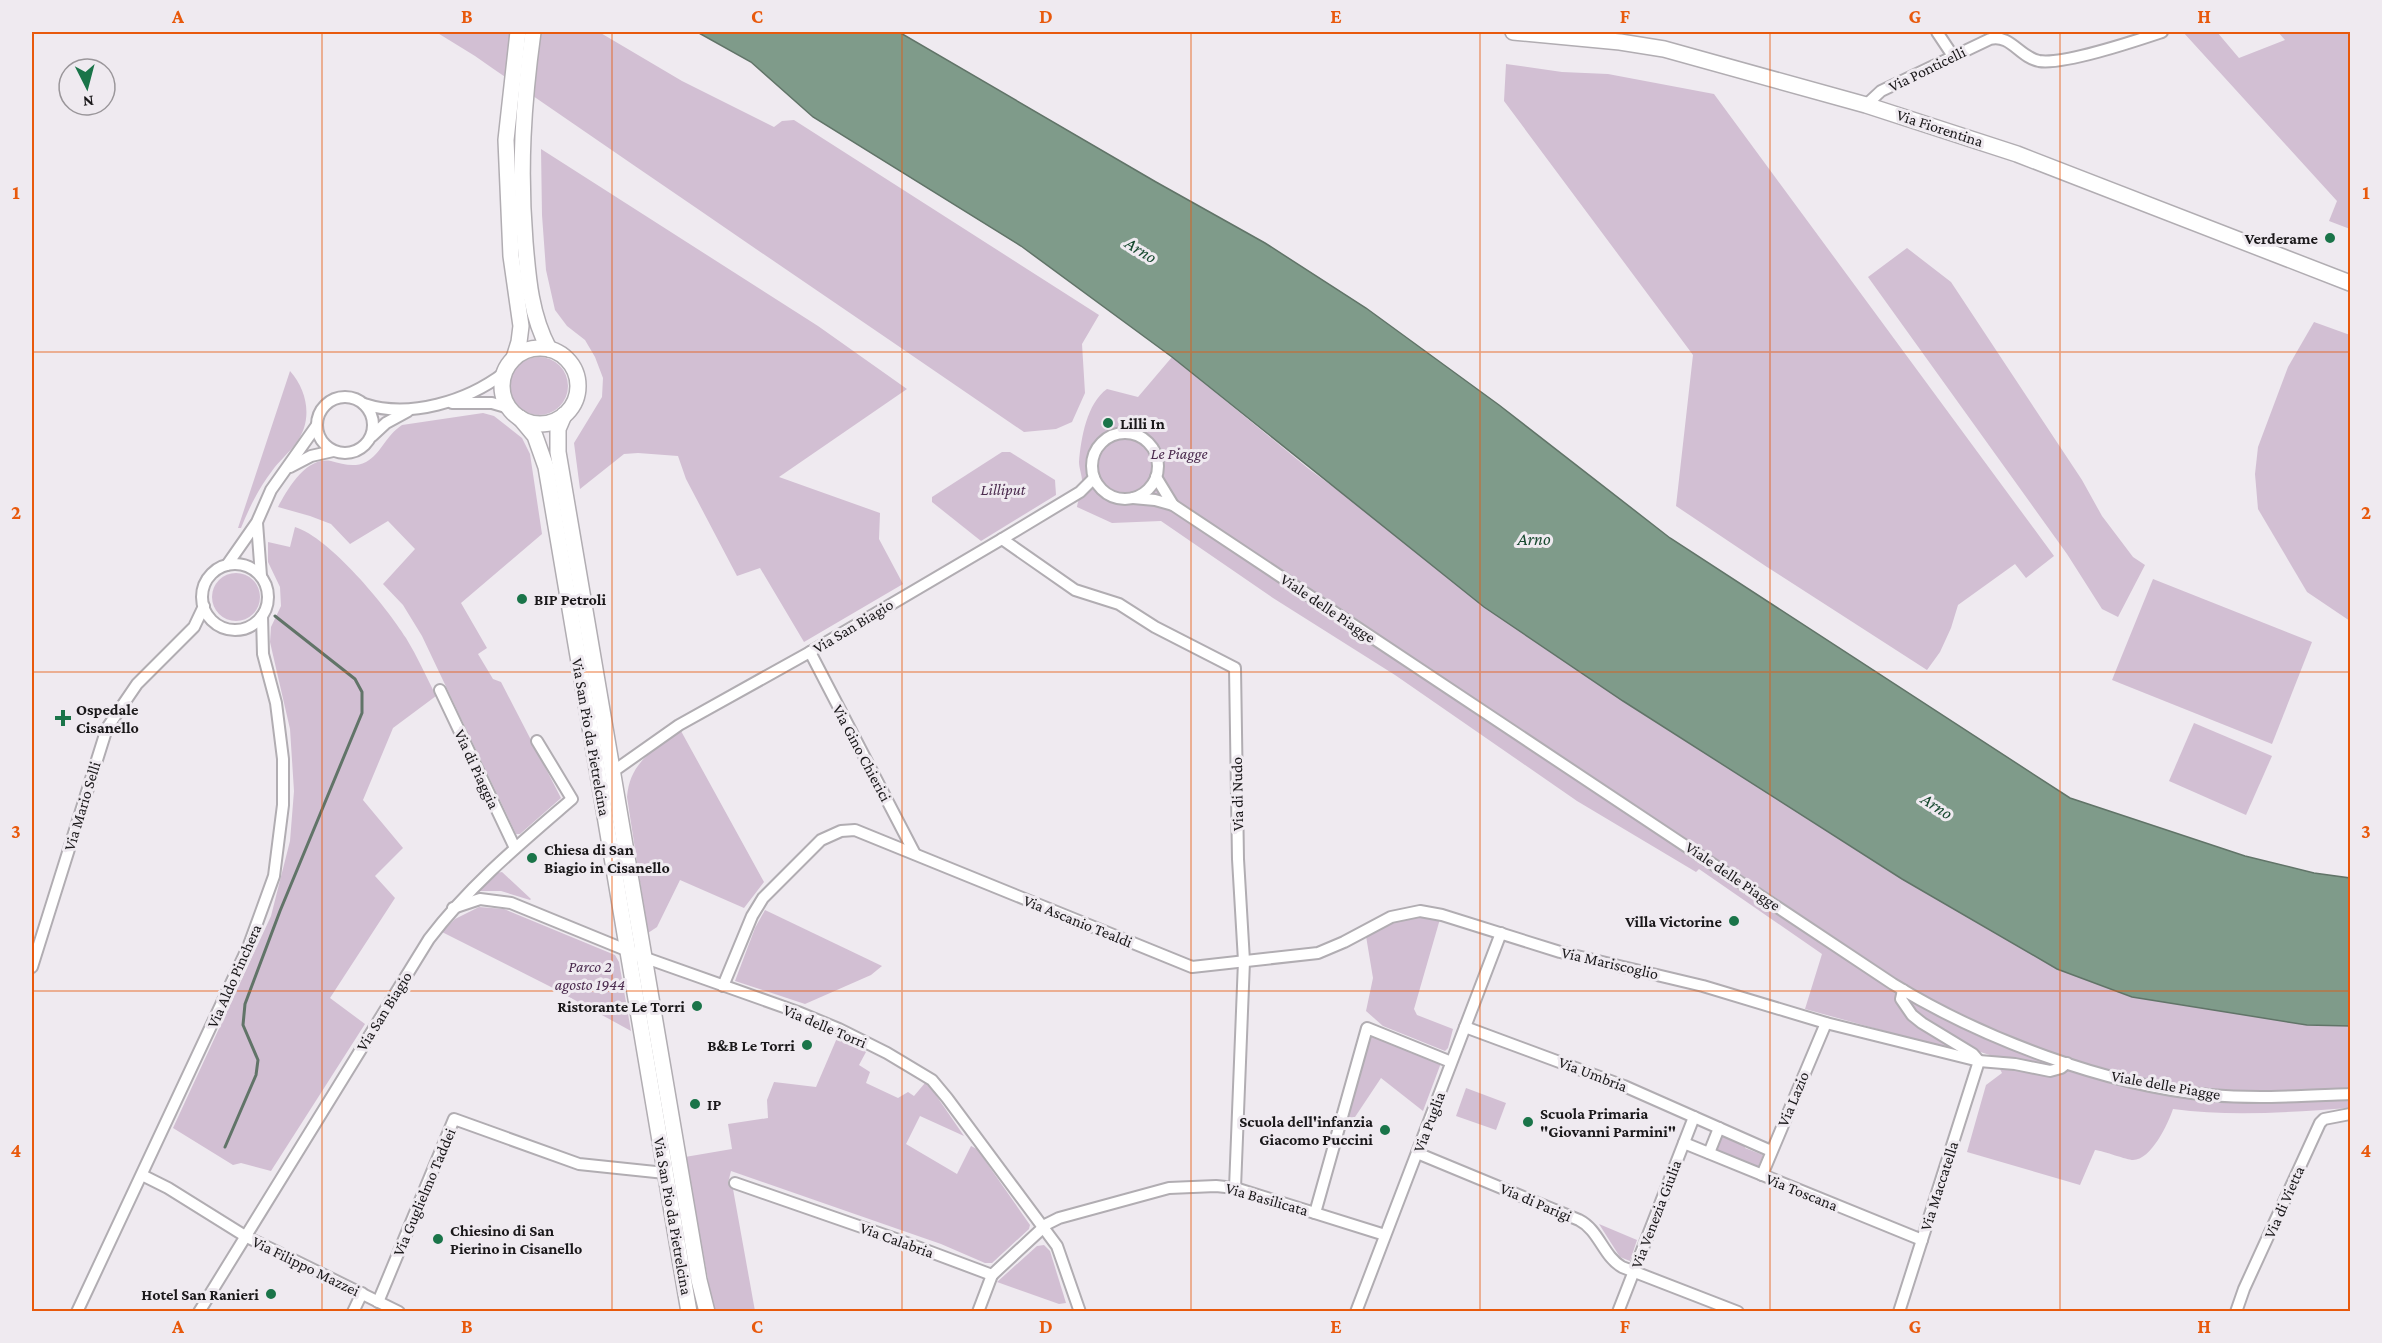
<svg xmlns="http://www.w3.org/2000/svg" width="2382" height="1343" font-family="'Crimson Pro',serif">
  <rect width="100%" height="100%" fill="#efeaf0"/>
  <g fill="#d2bfd3">
    <path d="M436 32H599L682 81 774 127 782 121 794 120 1099 315 1082 344 1085 393 1072 422 1056 429 1024 432C842 307 658 183 475 56Z"/>
    <path d="M2183 32H2217L2239 58 2285 40 2278 32H2350V229L2329 221 2337 201Z"/>
    <path d="M1506 64 1562 72 1608 74 1714 94 2054 556 2026 578 2015 564 1958 605 1951 628 1940 652 1927 670 1767 567 1676 506 1693 355 1504 101Z"/>
    <path d="M541 149 818 326 907 389 779 477 880 513 879 539 903 584 804 642 760 568 737 576 686 479 678 456 638 453 624 454 580 489 574 443 602 397 603 378 595 357 585 340 567 326 555 310 546 270 542 215Z"/>
    <path d="M1907 248 1951 282 2082 480 2102 516 2133 557 2145 565 2118 617 2102 609 2067 554 1868 277Z"/>
    <path d="M2314 322 2350 335V621L2307 592 2258 509 2255 474 2258 447 2288 367Z"/>
    <circle cx="539" cy="386" r="29"/>
    <path d="M1172 357 1309 469 1623 701 1902 879 2057 969 2132 997 2307 1025 2350 1026V1108C2292 1112 2232 1117 2173 1109 2168 1124 2151 1160 2133 1160 2127 1160 2104 1151 2095 1150L2080 1185 1967 1152 1986 1085 2002 1073 1993 1056 1974 1050 1964 1053 1805 1009 1822 954 1699 869 1696 872 1577 801 1395 675 1273 598 1161 521 1112 523 1077 507C1078 500 1082 492 1082 485 1083 477 1079 469 1079 462 1081 438 1087 403 1107 389L1138 397Z"/>
    <path d="M290 371C308 391 313 421 296 443 289 453 279 461 272 471 259 488 249 508 241 528H238Z"/>
    <path d="M483 413 494 416 522 438 530 454 542 534 461 603 487 648 478 654 493 679 501 682 561 798 520 834H516L422 636 403 605 383 584 415 549 388 521 350 544 331 524 310 516 278 507C287 490 306 456 331 461 343 464 354 468 366 462 382 453 385 436 402 425Z"/>
    <path d="M1002 452H1010L1055 480 1056 495 981 541 932 502V497Z"/>
    <path d="M295 527C330 538 386 606 406 638 417 656 426 676 436 696L393 728 363 800 403 848 375 876 395 898 330 998 365 1024 271 1171 241 1163 233 1165 173 1128 271 916 290 841 294 791 290 729 270 642 271 627 281 606 280 587 268 562V542L290 547Z"/>
    <circle cx="236" cy="597" r="24"/>
    <path d="M2153 579 2312 642 2272 744 2112 680Z"/>
    <path d="M2194 723 2272 756 2246 815 2169 781Z"/>
    <path d="M681 731 764 882 744 908 680 880 657 927 648 933 627 797C630 761 654 750 681 731Z"/>
    <path d="M502 872 531 899 530 900 501 891H479L478 889 496 873Z"/>
    <path d="M479 907 504 909 615 955 619 962 631 1031 551 987 442 932 455 919Z"/>
    <path d="M765 910 882 966 871 975 805 1004 735 981 755 928Z"/>
    <path d="M1415 916 1440 919 1414 1009 1417 1015 1453 1029 1448 1048 1445 1051 1383 1026 1366 1011 1373 978 1366 936C1381 925 1397 919 1415 916Z"/>
    <path d="M1371 1036 1441 1063 1423 1111 1381 1078 1349 1126 1346 1124Z"/>
    <path d="M837 1038 866 1052 859 1065 870 1072 866 1083 898 1098 908 1092 914 1096 925 1083 931 1088 964 1136 920 1116 906 1144 957 1174 971 1146 977 1149 1030 1225 1029 1229 992 1263H985L941 1244 731 1171 728 1183 733 1189 755 1311H714L685 1157 732 1149 728 1124 768 1118 767 1100 774 1082 816 1087Z"/>
    <path d="M1466 1088 1506 1103 1496 1130 1456 1116Z"/>
    <path d="M1721 1135 1745 1145V1148L1763 1155 1758 1168 1715 1150Z"/>
    <path d="M1599 1224 1637 1240 1630 1261 1620 1257Z"/>
    <path d="M1044 1245 1050 1251 1066 1303 1059 1304 997 1282 1037 1246Z"/>
  </g>
  <path fill="#7f9b8a" stroke="#617468" stroke-width="1.5" d="M697 32H899L1156 182 1265 243 1366 308 1499 405 1670 538 2070 798 2245 856 2314 873 2350 878V1026L2307 1025 2132 997 2057 969 1902 879 1623 701 1484 607 1172 357 1021 246 813 117 751 62Z"/>
  <g fill="none" stroke-linecap="round" stroke-linejoin="round">
    <path stroke="#617468" stroke-width="3" d="M225 1147 256 1075 258 1060 243 1025 245 1004 280 911 362 713V692L355 679 275 616"/>
    <g stroke="#b1adb2" stroke-width="14">
      <g id="street">
        <path d="M1937 32 1953 56"/>
        <path d="M1866 105 1881 91 1990 39C2011 34 2019 57 2039 61 2064 65 2135 41 2162 32"/>
        <circle cx="345" cy="425" r="28"/>
        <path d="M452 403H492L509 408"/>
        <path d="M364 404C410 419 467 401 504 373"/>
        <circle cx="1125" cy="466" r="33"/>
        <path d="M372 436 386 423 408 411"/>
        <path d="M290 467 311 456 333 451"/>
        <path d="M1156 477 1173 505"/>
        <path d="M1133 498 1155 500 1173 505 1893 984C1983 1039 2105 1085 2209 1095 2257 1099 2303 1096 2350 1094"/>
        <path d="M257 523 261 576"/>
        <path d="M1002 539 1075 590 1119 604 1155 627 1235 668 1238 859 1244 961 1235 1188"/>
        <circle cx="235" cy="597" r="33"/>
        <path d="M227 565 257 522 271 490 317 425"/>
        <path d="M810 652 915 854"/>
        <path d="M440 690 515 848"/>
        <path d="M611 773 679 725 810 652 1002 539 1080 492 1094 478"/>
        <path d="M453 908 480 899 511 903 643 957 798 1012 839 1029 887 1053 932 1080 947 1098 1057 1246 1080 1312"/>
        <path d="M32 967 107 728 137 684 194 627 204 606"/>
        <path d="M723 986 752 916 763 898 821 840 841 831 855 830 1192 967 1318 953 1344 942 1391 917 1420 911 1442 915 1560 952 1703 986 1826 1023 1979 1061 2015 1064 2050 1071 2061 1068 2067 1063"/>
        <path d="M1903 990 1901 999 1912 1015 1922 1023 1973 1054 1979 1061"/>
        <path d="M1465 1027 1624 1086 1771 1151"/>
        <path d="M1684 1143 1922 1240"/>
        <path d="M1417 1153 1579 1220C1599 1230 1603 1256 1622 1267L1738 1312"/>
        <path d="M1709 1153 1719 1128"/>
        <path d="M142 1175 168 1188 245 1236 399 1312"/>
        <path d="M1762 1175 1826 1023"/>
        <path d="M735 1183 896 1239 992 1275 1047 1224 1059 1218 1169 1188 1216 1186 1235 1188 1385 1235"/>
        <path d="M1315 1213 1367 1028 1451 1062"/>
        <path d="M378 1302 454 1119 579 1164 665 1173"/>
        <path d="M77 1312 249 945 274 876 283 805V759L276 703 263 654 262 616"/>
        <path d="M199 1312 429 939C470 885 521 843 572 799L537 741"/>
        <path d="M353 1312 362 1293"/>
        <path d="M978 1312 992 1275"/>
        <path d="M1356 1312 1501 933"/>
        <path d="M1618 1312 1694 1117"/>
        <path d="M1899 1312 1979 1061"/>
        <path d="M2236 1312 2244 1289 2320 1123 2324 1119 2350 1114"/>
      </g>
    </g>
    <g stroke="#b1adb2" stroke-width="18">
      <g id="secondary">
        <path d="M533 32C523 104 519 169 525 242 528 279 531 316 549 349"/>
        <path d="M1513 32 1620 42 1664 49 1866 105 2017 154 2350 283"/>
        <circle cx="540" cy="386" r="38"/>
        <path d="M514 358 519 342 521 326 511 256 506 140 518 32"/>
        <path d="M564 415 558 429V452L699 1280 707 1312"/>
        <path d="M520 418 535 436 546 467 689 1312"/>
      </g>
    </g>
    <use href="#street" stroke="#fff" stroke-width="10"/>
    <use href="#secondary" stroke="#fff" stroke-width="15"/>
  </g>
  <path fill="none" stroke="#e8590c" stroke-width="1.5" stroke-opacity="0.55" d="M322 32V1312M612 32V1312M902 32V1312M1191 32V1312M1480 32V1312M1770 32V1312M2060 32V1312M32 352H2350M32 672H2350M32 991H2350"/>
  <g fill="#1a7449" stroke="#efeaf0" stroke-width="2">
    <circle cx="2330" cy="238" r="6"/>
    <circle cx="1108" cy="423" r="6"/>
    <circle cx="522" cy="599" r="6"/>
    <path d="M60 709h6v6h6v6h-6v6h-6v-6h-6v-6h6z"/>
    <circle cx="532" cy="858" r="6"/>
    <circle cx="1734" cy="921" r="6"/>
    <circle cx="697" cy="1006" r="6"/>
    <circle cx="807" cy="1045" r="6"/>
    <circle cx="695" cy="1104" r="6"/>
    <circle cx="1528" cy="1122" r="6"/>
    <circle cx="1385" cy="1130" r="6"/>
    <circle cx="438" cy="1239" r="6"/>
    <circle cx="271" cy="1294" r="6"/>
  </g>
  <g text-anchor="middle" dominant-baseline="central" stroke-width="6" stroke-linejoin="round" paint-order="stroke">
    <g font-size="16" fill="#1a181a" stroke="#efeaf0">
      <text transform="translate(1927 69) rotate(-26)">Via Ponticelli</text>
      <text transform="translate(1940 128) rotate(18)">Via Fiorentina</text>
      <text transform="translate(1328 608) rotate(34)">Viale delle Piagge</text>
      <text transform="translate(853 626) rotate(-31)">Via San Biagio</text>
      <text transform="translate(591 737) rotate(80)">Via San Pio da Pietrelcina</text>
      <text transform="translate(862 753) rotate(62)">Via Gino Chierici</text>
      <text transform="translate(477 769) rotate(65)">Via di Piaggia</text>
      <text transform="translate(1237 794) rotate(-91)">Via di Nudo</text>
      <text transform="translate(82 806) rotate(-73)">Via Mario Selli</text>
      <text transform="translate(1733 876) rotate(34)">Viale delle Piagge</text>
      <text transform="translate(1078 921) rotate(22)">Via Ascanio Tealdi</text>
      <text transform="translate(1610 963) rotate(13)">Via Mariscoglio</text>
      <text transform="translate(234 976) rotate(-66)">Via Aldo Pinchera</text>
      <text transform="translate(384 1011) rotate(-58)">Via San Biagio</text>
      <text transform="translate(825 1026) rotate(23)">Via delle Torri</text>
      <text transform="translate(1593 1074) rotate(21)">Via Umbria</text>
      <text transform="translate(2166 1085) rotate(10)">Viale delle Piagge</text>
      <text transform="translate(1793 1099) rotate(-67)">Via Lazio</text>
      <text transform="translate(1429 1122) rotate(-69)">Via Puglia</text>
      <text transform="translate(1939 1186) rotate(-72)">Via Maccatella</text>
      <text transform="translate(424 1192) rotate(-67)">Via Guglielmo Taddei</text>
      <text transform="translate(1802 1192) rotate(22)">Via Toscana</text>
      <text transform="translate(1267 1199) rotate(16)">Via Basilicata</text>
      <text transform="translate(1536 1202) rotate(23)">Via di Parigi</text>
      <text transform="translate(2284 1202) rotate(-66)">Via di Vietta</text>
      <text transform="translate(1656 1214) rotate(-69)">Via Venezia Giulia</text>
      <text transform="translate(673 1216) rotate(80)">Via San Pio da Pietrelcina</text>
      <text transform="translate(897 1240) rotate(20)">Via Calabria</text>
      <text transform="translate(306 1266) rotate(26)">Via Filippo Mazzei</text>
    </g>
    <g font-size="16" font-weight="bold" fill="#1a181a" stroke="#efeaf0" text-anchor="start">
      <text x="2318" y="238" text-anchor="end">Verderame</text>
      <text x="1120" y="423">Lilli In</text>
      <text x="534" y="599">BIP Petroli</text>
      <text x="76" y="709">Ospedale<tspan x="76" dy="18">Cisanello</tspan></text>
      <text x="544" y="849">Chiesa di San<tspan x="544" dy="18">Biagio in Cisanello</tspan></text>
      <text x="1722" y="921" text-anchor="end">Villa Victorine</text>
      <text x="685" y="1006" text-anchor="end">Ristorante Le Torri</text>
      <text x="795" y="1045" text-anchor="end">B&amp;B Le Torri</text>
      <text x="707" y="1104">IP</text>
      <text x="1540" y="1113">Scuola Primaria<tspan x="1540" dy="18">"Giovanni Parmini"</tspan></text>
      <text x="1373" y="1121" text-anchor="end">Scuola dell'infanzia<tspan x="1373" dy="18">Giacomo Puccini</tspan></text>
      <text x="450" y="1230">Chiesino di San<tspan x="450" dy="18">Pierino in Cisanello</tspan></text>
      <text x="259" y="1294" text-anchor="end">Hotel San Ranieri</text>
    </g>
    <g font-size="16" font-style="italic" fill="#4b2b4e" stroke="#efeaf0">
      <text x="1179" y="453">Le Piagge</text>
      <text x="1003" y="489">Lilliput</text>
      <text x="590" y="966">Parco 2<tspan x="590" dy="18">agosto 1944</tspan></text>
    </g>
    <g font-size="18" font-style="italic" fill="#184a30" stroke="#efeaf0">
      <text transform="translate(1141 250) rotate(32)">Arno</text>
      <text x="1534" y="539">Arno</text>
      <text transform="translate(1937 806) rotate(33)">Arno</text>
    </g>
  </g>
  <rect width="2382" height="1343" fill="none" stroke="#efeaf0" stroke-width="66"/>
  <g transform="translate(87 87) rotate(174)"><circle r="28" fill="#efeaf0" stroke="#9a969a" stroke-width="1.5"/>
  <path d="M0-4.5L10 22L0 15L-10 22Z" fill="#1a7449"/>
  <text y="-9" font-size="16" font-weight="bold" text-anchor="middle" fill="#1a181a">N</text>
  </g>
  <rect x="33" y="33" width="2316" height="1277" fill="none" stroke="#e8590c" stroke-width="2"/>
  <g font-size="20" text-anchor="middle" font-weight="bold" fill="#e8590c">
    <text x="178" y="23">A</text>
    <text x="467" y="23">B</text>
    <text x="757" y="23">C</text>
    <text x="1046" y="23">D</text>
    <text x="1336" y="23">E</text>
    <text x="1625" y="23">F</text>
    <text x="1915" y="23">G</text>
    <text x="2204" y="23">H</text>
    <text x="16" y="199">1</text>
    <text x="2366" y="199">1</text>
    <text x="16" y="519">2</text>
    <text x="2366" y="519">2</text>
    <text x="16" y="838">3</text>
    <text x="2366" y="838">3</text>
    <text x="16" y="1157">4</text>
    <text x="2366" y="1157">4</text>
    <text x="178" y="1333">A</text>
    <text x="467" y="1333">B</text>
    <text x="757" y="1333">C</text>
    <text x="1046" y="1333">D</text>
    <text x="1336" y="1333">E</text>
    <text x="1625" y="1333">F</text>
    <text x="1915" y="1333">G</text>
    <text x="2204" y="1333">H</text>
  </g>
</svg>
